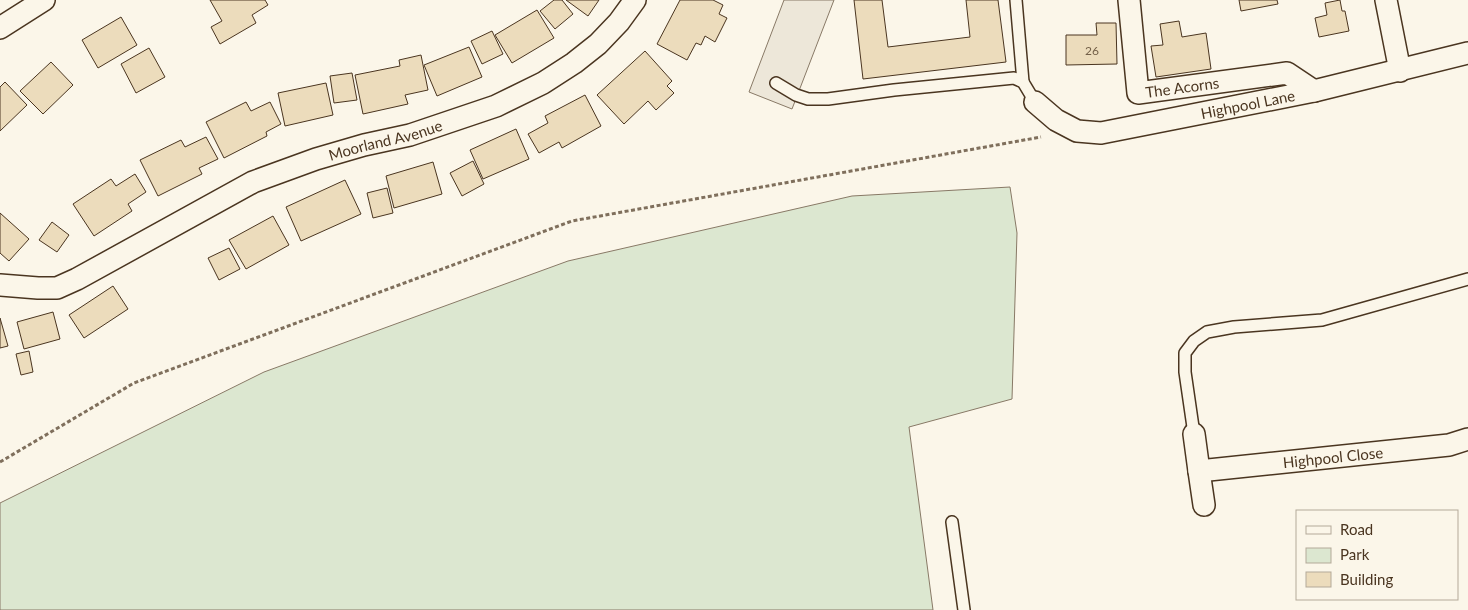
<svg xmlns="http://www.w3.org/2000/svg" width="1468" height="610" font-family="Lato,sans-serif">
  <rect width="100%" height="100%" fill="#fbf6e9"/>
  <path fill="#dce7d0" stroke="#887966" d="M1010 187 1017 233 1012 399 909 427 933 610H0V503L264 372 568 261 852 196Z"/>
  <path fill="#ede7d9" stroke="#887966" d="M784 0H834L792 109 749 92Z"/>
  <g fill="#ecdcbc" stroke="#4a3520">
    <path d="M210 0H265L268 5 252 15 256 23 220 44 211 27 222 21Z"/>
    <path d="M554 0H562L573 14 555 29 540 11Z"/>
    <path d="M566 0H599L588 16Z"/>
    <path d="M680 0H713L723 5 719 14 727 18 715 42 705 36 701 45 696 43 687 60 657 44Z"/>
    <path d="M854 0H882L888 47 970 37 966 0H998L1006 62 863 79Z"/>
    <path d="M1239 0H1277L1278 4 1241 11Z"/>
    <path d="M1340 0 1342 11H1345L1349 31 1319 37 1315 18 1327 15 1325 3Z"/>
    <path d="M537 10 554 38 512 63 495 35Z"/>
    <path d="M121 17 137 45 98 68 82 40Z"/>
    <path d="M1179 21 1182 37 1206 33 1211 69 1156 77 1151 46 1163 45 1160 24Z"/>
    <path d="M1096 23H1116L1117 64 1066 65V35H1097Z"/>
    <path d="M492 31 503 54 482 64 471 41Z"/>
    <path d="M469 47 482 77 437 96 424 65Z"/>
    <path d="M149 48 165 77 136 93 121 64Z"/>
    <path d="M645 51 672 81 667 86 674 93 656 110 648 101 624 124 597 95Z"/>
    <path d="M421 55 428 90 405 95 408 104 363 114 355 75 400 66 399 60Z"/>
    <path d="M51 62 73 85 43 114 20 91Z"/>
    <path d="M352 73 357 100 334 103 330 76Z"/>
    <path d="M5 82 27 105 0 131V87Z"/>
    <path d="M326 83 333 115 285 126 278 93Z"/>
    <path d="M585 95 601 126 562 148 559 142 539 153 528 134 548 123 545 116Z"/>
    <path d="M246 102 251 111 270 102 281 124 266 132 267 136 224 158 206 122Z"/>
    <path d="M516 129 529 159 483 179 470 150Z"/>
    <path d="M206 137 218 159 199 168 202 174 158 196 140 160 181 140 185 147Z"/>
    <path d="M473 161 484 184 462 196 450 173Z"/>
    <path d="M433 162 442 194 394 208 386 176Z"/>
    <path d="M135 174 146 192 128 204 132 211 94 236 73 204 111 179 116 186Z"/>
    <path d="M345 180 361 214 301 241 286 207Z"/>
    <path d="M387 188 393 213 373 218 367 193Z"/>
    <path d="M0 213 29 239 9 261 0 253Z"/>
    <path d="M273 216 289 245 246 269 229 240Z"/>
    <path d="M52 222 69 235 57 252 39 240Z"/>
    <path d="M229 248 240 269 219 280 208 258Z"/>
    <path d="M113 286 128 309 84 338 69 315Z"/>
    <path d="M53 312 60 339 24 349 17 322Z"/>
    <path d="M0 318 8 346 0 348Z"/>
    <path d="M29 351 33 372 21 375 16 354Z"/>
  </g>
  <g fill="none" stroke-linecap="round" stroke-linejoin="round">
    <g stroke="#4a3520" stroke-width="14">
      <g id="lane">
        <path d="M1016 0 1023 82"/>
        <path d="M776 83 796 95 808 99H828L894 90 1014 78 1023 82 1035 102"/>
        <path d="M1194 434 1185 372V353L1194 341 1207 332 1234 327 1322 320 1468 279"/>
        <path d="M952 522 964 610"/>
      </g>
    </g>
    <g stroke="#4a3520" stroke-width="24">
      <g id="street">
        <path id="s1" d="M1129 0 1138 93 1287 73 1314 91"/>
        <path d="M1386 0 1400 71"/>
        <path d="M0 28 44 0"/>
        <path id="s2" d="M1035 102 1056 120 1077 131 1101 133 1314 91 1468 53"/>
        <path id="s3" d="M0 285 38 288H57L77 279 253 182 316 159 364 145 410 135 496 106 543 83 574 63 598 44 619 22 635 0"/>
        <path id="s4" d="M1194 434 1199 471 1449 445 1468 439"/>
        <path d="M1199 471 1204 505"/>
      </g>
    </g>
    <path stroke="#7f6f5c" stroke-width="3" stroke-dasharray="4 2.5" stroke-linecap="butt" d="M0 462 134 383 572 221 1041 137"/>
    <use href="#lane" stroke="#fbf6e9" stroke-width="11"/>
    <use href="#street" stroke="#fbf6e9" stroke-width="21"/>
  </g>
  <g text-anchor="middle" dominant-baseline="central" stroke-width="4" stroke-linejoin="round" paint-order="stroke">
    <g font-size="12" fill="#725f47">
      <text x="1092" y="50">26</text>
    </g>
    <g font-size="15" fill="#4a3520" stroke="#fbf6e9">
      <text stroke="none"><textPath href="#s1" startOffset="138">The Acorns</textPath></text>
      <text stroke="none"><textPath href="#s2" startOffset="225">Highpool Lane</textPath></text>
      <text stroke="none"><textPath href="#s3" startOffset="419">Moorland Avenue</textPath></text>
      <text stroke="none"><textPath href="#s4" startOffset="172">Highpool Close</textPath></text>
    </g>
  </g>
  <rect x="1296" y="510" width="162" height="90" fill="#fbf6e9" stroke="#b4a999"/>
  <rect x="1306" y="526" width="25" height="8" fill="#fbf6e9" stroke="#b4a999"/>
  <text x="1340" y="535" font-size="15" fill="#4a3520">Road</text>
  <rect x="1306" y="548" width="25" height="15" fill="#dce7d0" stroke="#b4a999"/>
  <text x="1340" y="560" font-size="15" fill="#4a3520">Park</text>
  <rect x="1306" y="572" width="25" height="15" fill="#ecdcbc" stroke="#b4a999"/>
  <text x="1340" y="585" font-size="15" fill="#4a3520">Building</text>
</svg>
